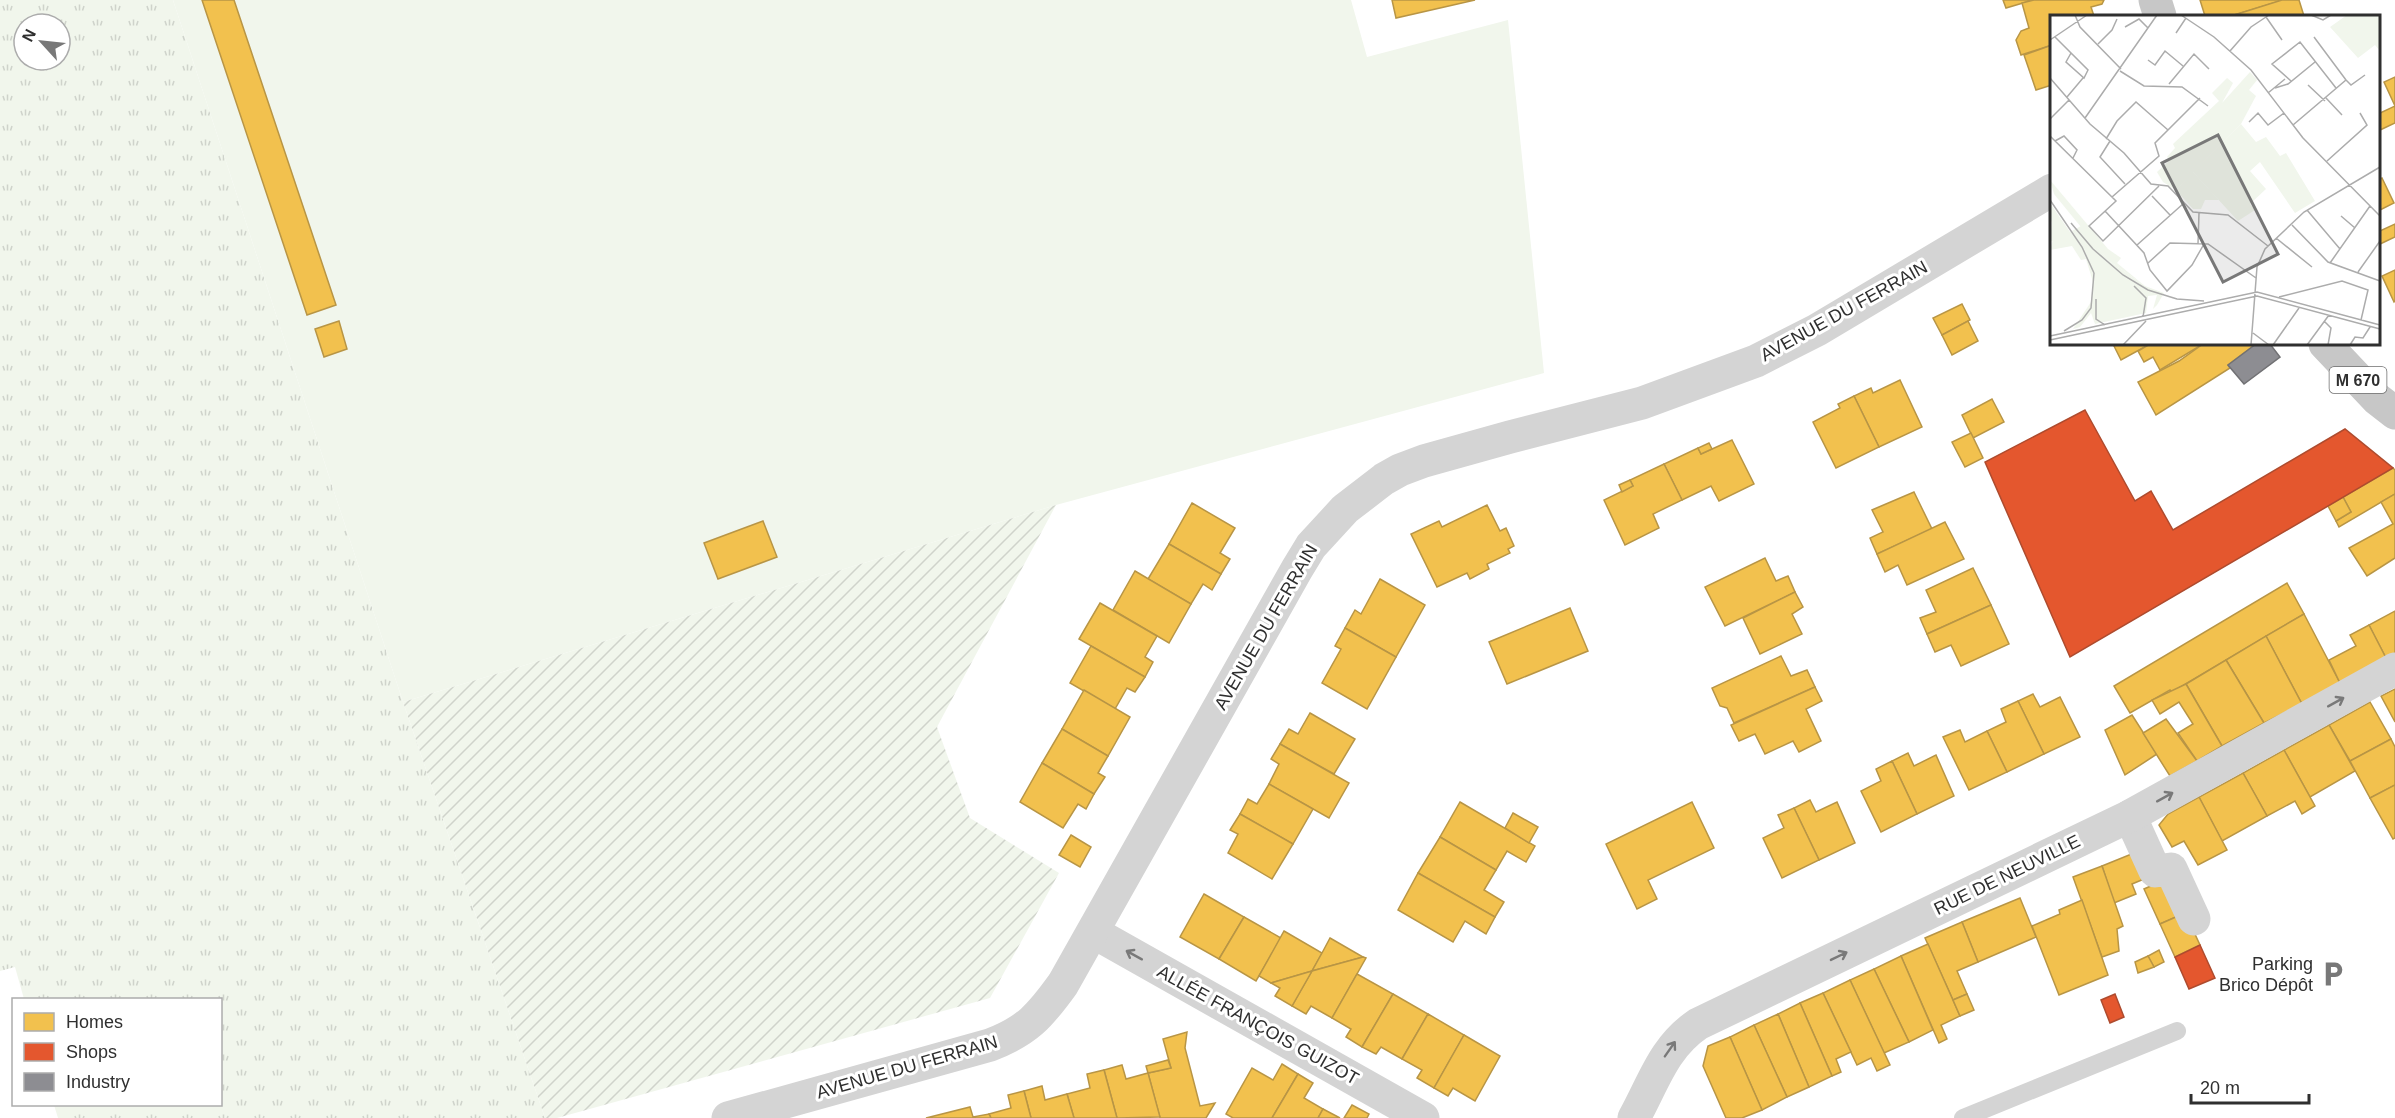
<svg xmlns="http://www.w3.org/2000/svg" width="2395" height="1118" font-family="Arial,sans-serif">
  <defs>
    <pattern id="grass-tufts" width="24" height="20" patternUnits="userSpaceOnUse" patternTransform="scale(1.5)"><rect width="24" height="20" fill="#f1f6ec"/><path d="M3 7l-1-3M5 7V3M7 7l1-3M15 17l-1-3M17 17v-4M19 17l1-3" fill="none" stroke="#cfd3cb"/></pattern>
    <pattern id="garden-furrows" width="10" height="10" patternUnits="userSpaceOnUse" patternTransform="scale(1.5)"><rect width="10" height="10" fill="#f1f6ec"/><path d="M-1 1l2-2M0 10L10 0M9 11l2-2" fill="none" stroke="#cfd3cb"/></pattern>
  </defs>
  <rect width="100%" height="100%" fill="#fff"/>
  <path fill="url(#grass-tufts)" fill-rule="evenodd" d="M0 0H173L403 702 545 1118H58L54 1105 220 1104V1000L24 999 15 967 0 971ZM24 24H60V60H24Z"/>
  <path fill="#f1f6ec" d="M173 0H1351L1367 57 1508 20 1544 373 1056 505 403 702Z"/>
  <path fill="url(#garden-furrows)" d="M1056 505 937 727 970 818 1059 873 990 998 557 1118H545L403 702Z"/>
  <g fill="#f2c14e" stroke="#b89545" stroke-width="1.5">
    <path d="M202 0H234L336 305 307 315Z"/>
    <path d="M1392 0H1475L1396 18Z"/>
    <path d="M2003 0H2033L2006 8Z"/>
    <path d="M2034 0H2104L2102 4 2091 7 2094 16H2052V45L2021 55 2016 40 2021 31 2029 28 2022 3Z"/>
    <path d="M2200 0H2280V1L2231 16H2205Z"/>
    <path d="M2282 0H2299L2304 16H2231Z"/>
    <path d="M2052 45V85L2036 90 2024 55Z"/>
    <path d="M2395 77V106L2384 82Z"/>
    <path d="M2395 106V123L2378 131V114Z"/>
    <path d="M2382 178 2394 203 2378 211V180Z"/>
    <path d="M2395 224V237L2378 245V226L2380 231Z"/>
    <path d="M2395 270V301L2394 302 2382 276Z"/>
    <path d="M1962 304 1970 320 1942 335 1933 318Z"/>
    <path d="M339 321 347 349 324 357 315 329Z"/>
    <path d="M1968 321 1978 341 1952 355 1942 335Z"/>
    <path d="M2113 344H2150L2121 360Z"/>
    <path d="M2150 344H2203L2160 370 2153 357 2144 362 2138 351Z"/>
    <path d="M2203 344H2256L2228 365 2230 368 2156 415 2138 382 2179 361Z"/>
    <path d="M1900 380 1922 427 1879 447 1854 396 1871 388 1873 393Z"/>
    <path d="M1854 396 1879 447 1836 468 1813 422 1840 408 1838 404Z"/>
    <path d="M1992 399 2004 422 1973 438 1962 415Z"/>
    <path d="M1971 433 1983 458 1965 467 1952 442Z"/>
    <path d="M1732 440 1754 484 1719 501 1711 486 1682 500 1664 464 1698 448 1701 454Z"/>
    <path d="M1709 443 1712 449 1701 454 1698 448Z"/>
    <path d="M1664 464 1682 500 1653 514 1659 528 1625 545 1604 500 1633 486 1630 480Z"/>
    <path d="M2393 468 2395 470V494L2339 527 2336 521 2351 512 2343 497Z"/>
    <path d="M1630 480 1633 486 1622 492 1619 485Z"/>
    <path d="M1914 492 1932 529 1877 554 1870 538 1883 532 1872 510Z"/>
    <path d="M2395 494V558L2367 576 2349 548 2393 524 2381 502Z"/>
    <path d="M2343 497 2351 512 2336 521 2328 506Z"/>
    <path d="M1192 503 1235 528 1220 553 1230 559 1221 574 1169 544Z"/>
    <path d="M1487 505 1500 531 1506 528 1514 546 1508 549 1510 553 1487 564 1489 569 1470 579 1467 573 1437 587 1411 534 1439 521 1442 527Z"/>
    <path d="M763 521 777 557 718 579 704 543Z"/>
    <path d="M1945 522 1964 559 1907 585 1898 565 1885 572 1877 554Z"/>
    <path d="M1169 544 1221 574 1212 590 1203 584 1191 604 1148 579Z"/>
    <path d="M1765 558 1776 581 1788 576 1795 592 1725 626 1705 587Z"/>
    <path d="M1973 568 1991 605 1927 634 1920 618 1936 612 1926 590Z"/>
    <path d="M1135 571 1191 604 1169 643 1113 610Z"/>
    <path d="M1380 579 1425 605 1396 657 1345 628 1355 610 1361 614Z"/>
    <path d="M2287 583 2304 614 2172 692 2170 690 2130 713 2114 686Z"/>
    <path d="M1795 592 1803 607 1792 614 1802 634 1760 654 1743 618Z"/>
    <path d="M1100 603 1157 636 1145 657 1153 662 1145 677 1079 639Z"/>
    <path d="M1991 605 2009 644 1961 666 1951 645 1935 652 1927 634Z"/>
    <path d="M1570 608 1588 651 1507 684 1489 642Z"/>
    <path d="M2395 611V653L2386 658 2369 625Z"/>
    <path d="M2304 614 2340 683 2302 704 2266 636Z"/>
    <path d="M2369 625 2386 658 2340 683 2329 660 2356 646 2350 635Z"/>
    <path d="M1345 628 1396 657 1367 709 1322 683 1341 649 1335 646Z"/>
    <path d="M2266 636 2302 704 2264 723 2226 660Z"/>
    <path d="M1091 646 1145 677 1135 692 1127 688 1115 709 1070 683Z"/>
    <path d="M1781 656 1791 676 1807 670 1815 687 1734 723 1727 708 1720 706 1712 688Z"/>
    <path d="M2226 660 2264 723 2222 746 2186 684Z"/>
    <path d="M2186 684 2222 746 2197 761 2178 733 2193 724 2179 702 2160 714 2152 700Z"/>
    <path d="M1815 687 1822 701 1806 709 1821 741 1799 752 1793 741 1765 754 1755 734 1739 741 1731 725Z"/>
    <path d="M2395 689V722L2381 696Z"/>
    <path d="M1084 690 1130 717 1108 756 1062 729Z"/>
    <path d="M2033 694 2040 707 2060 697 2080 737 2044 754 2018 701Z"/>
    <path d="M2018 701 2044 754 2007 772 1987 731 2006 722 2001 709Z"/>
    <path d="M2370 702 2391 739 2350 761 2329 725Z"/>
    <path d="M1310 713 1355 739 1334 774 1280 744 1289 729 1298 734Z"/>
    <path d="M2132 715 2157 754 2125 775 2105 730Z"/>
    <path d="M2166 719 2197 761 2170 776 2143 733Z"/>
    <path d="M2329 725 2355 771 2310 797 2284 750Z"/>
    <path d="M1062 729 1108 756 1098 773 1105 777 1094 794 1042 763Z"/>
    <path d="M1960 730 1965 742 1987 731 2007 772 1969 790 1943 737Z"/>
    <path d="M2391 739 2395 747V785L2370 798 2350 761Z"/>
    <path d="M1280 744 1349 783 1329 818 1269 784 1279 764 1271 759Z"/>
    <path d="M2284 750 2315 806 2302 814 2295 801 2267 816 2243 773Z"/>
    <path d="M1908 753 1914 766 1936 755 1954 796 1917 814 1892 761Z"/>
    <path d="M1892 761 1917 814 1881 832 1861 791 1881 781 1876 769Z"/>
    <path d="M1042 763 1094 794 1086 809 1078 804 1063 828 1020 802Z"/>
    <path d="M2243 773 2267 816 2222 841 2199 797Z"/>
    <path d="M1269 784 1313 809 1293 844 1240 814 1248 799 1257 804Z"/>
    <path d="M2395 785V838L2393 839 2370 798Z"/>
    <path d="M2199 797 2227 850 2198 865 2184 841 2172 847 2159 825 2168 814Z"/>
    <path d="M1810 800 1816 812 1837 802 1855 843 1819 860 1794 808Z"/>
    <path d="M1460 802 1535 846 1526 862 1507 851 1496 870 1440 837Z"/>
    <path d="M1692 802 1714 848 1648 880 1657 899 1637 909 1606 844Z"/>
    <path d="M1794 808 1819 860 1782 878 1763 838 1784 828 1778 815Z"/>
    <path d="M1513 813 1538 827 1529 843 1505 828Z"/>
    <path d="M1240 814 1293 844 1272 879 1228 853 1238 834 1230 830Z"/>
    <path d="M1071 835 1091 847 1080 867 1059 855Z"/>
    <path d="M1440 837 1496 870 1484 890 1504 902 1495 917 1418 873Z"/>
    <path d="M2134 853 2144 879 2132 884 2136 894 2114 903 2102 866Z"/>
    <path d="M2102 866 2123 926 2117 929 2119 951 2102 957 2073 877Z"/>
    <path d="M1418 873 1495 917 1486 934 1465 921 1453 942 1398 910Z"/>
    <path d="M2169 878 2185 913 2160 924 2144 889Z"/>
    <path d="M1204 894 1244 917 1219 959 1180 937Z"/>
    <path d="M2020 898 2036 937 1978 962 1962 922Z"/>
    <path d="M2082 900 2108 975 2059 995 2032 926 2060 914 2059 910Z"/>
    <path d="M2185 913 2200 945 2175 957 2160 924Z"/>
    <path d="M1244 917 1281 938 1256 981 1219 959Z"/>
    <path d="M1962 922 1978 962 1957 971 1967 994 1953 1000 1925 938Z"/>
    <path d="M1284 931 1322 953 1312 971 1271 983 1259 976Z"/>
    <path d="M1330 938 1363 957 1312 971 1322 953Z"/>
    <path d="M1928 944 1960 1016 1941 1025 1947 1039 1939 1043 1901 956Z"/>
    <path d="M2159 950 2164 962 2154 967 2148 956Z"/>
    <path d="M1901 956 1933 1030 1909 1042 1874 969Z"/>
    <path d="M2148 956 2154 967 2138 973 2135 962Z"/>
    <path d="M1363 957 1366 958 1332 1018 1311 1006 1306 1014 1292 1006 1312 971Z"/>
    <path d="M1874 969 1909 1042 1884 1053 1850 980Z"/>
    <path d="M1312 971 1292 1006 1275 996 1280 988 1271 983Z"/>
    <path d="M1357 974 1393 994 1362 1047 1346 1037 1351 1029 1332 1018Z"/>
    <path d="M1850 980 1890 1065 1877 1071 1871 1058 1857 1065 1823 993Z"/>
    <path d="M1823 993 1851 1052 1836 1059 1841 1072 1832 1076 1800 1003Z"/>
    <path d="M1393 994 1428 1014 1402 1059 1381 1047 1376 1054 1362 1047Z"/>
    <path d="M1967 994 1974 1010 1960 1016 1953 1000Z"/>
    <path d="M1800 1003 1832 1076 1809 1087 1778 1014Z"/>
    <path d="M1428 1014 1464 1035 1434 1088 1417 1078 1422 1070 1402 1059Z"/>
    <path d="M1778 1014 1809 1087 1787 1097 1754 1025Z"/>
    <path d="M1754 1025 1787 1097 1762 1110 1730 1037Z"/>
    <path d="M1187 1032 1185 1048 1200 1106 1215 1103 1206 1118H1160L1148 1073 1171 1068 1163 1039Z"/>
    <path d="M1464 1035 1500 1056 1475 1101 1453 1088 1448 1096 1434 1088Z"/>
    <path d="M1730 1037 1762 1110 1742 1118H1726L1703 1066 1708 1046Z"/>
    <path d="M1168 1060 1171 1068 1148 1073 1146 1066Z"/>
    <path d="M1282 1064 1298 1074 1272 1118H1233L1226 1114 1252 1068 1273 1080Z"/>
    <path d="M1122 1065 1126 1079 1148 1073 1160 1117 1117 1118 1104 1070Z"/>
    <path d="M1104 1070 1117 1118H1074L1067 1094 1090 1088 1087 1074Z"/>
    <path d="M1298 1074 1313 1083 1304 1098 1323 1109 1318 1118H1272Z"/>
    <path d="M1042 1086 1045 1100 1067 1094 1074 1118H1031L1024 1091Z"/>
    <path d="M1024 1091 1031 1118H991L989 1114 1011 1108 1008 1095Z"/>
    <path d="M1352 1105 1369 1114 1367 1118H1344Z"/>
    <path d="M970 1107 973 1117 989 1114 991 1118H926Z"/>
    <path d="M1323 1109 1340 1118H1318Z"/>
  </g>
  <g fill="#e4572e" stroke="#ae4b2e" stroke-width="1.5">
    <path d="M2085 410 2135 501 2151 491 2173 530 2345 429 2393 468 2070 657 1985 462Z"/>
    <path d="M2200 945 2215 978 2189 989 2175 957Z"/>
    <path d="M2115 994 2124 1017 2110 1023 2101 1000Z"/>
  </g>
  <path fill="#8d8d92" stroke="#717174" stroke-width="1.5" d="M2256 344H2270L2280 357 2244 384 2228 365Z"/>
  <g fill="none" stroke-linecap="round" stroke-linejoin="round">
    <path stroke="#d4d4d4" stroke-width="18" d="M1963 1118 2177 1031"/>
    <g stroke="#d4d4d4" stroke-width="33">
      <path d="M2130 816 2155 871 2171 869 2194 919"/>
      <path d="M1093 932 1423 1118"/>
      <path d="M728 1118 990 1045C1027 1031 1040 1016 1063 984L1297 569 1311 546 1345 509 1384 479 1400 470 1424 461 1510 437 1642 403 1756 361 1817 330 2052 190"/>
      <path d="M1634 1118C1654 1082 1663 1048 1698 1024L2130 816 2395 669"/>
    </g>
    <g stroke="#c7c7c7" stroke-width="33">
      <path d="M2155 0 2160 16"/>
      <path d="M2325 344 2377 399 2395 413"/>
    </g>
  </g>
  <defs><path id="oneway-shaft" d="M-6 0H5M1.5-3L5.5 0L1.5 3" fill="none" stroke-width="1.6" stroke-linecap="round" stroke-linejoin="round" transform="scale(1.5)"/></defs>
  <g stroke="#797979">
    <use href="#oneway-shaft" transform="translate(2336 702) rotate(-29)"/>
    <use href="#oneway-shaft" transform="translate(2165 797) rotate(-29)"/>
    <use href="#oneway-shaft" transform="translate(1134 955) rotate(-151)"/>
    <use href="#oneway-shaft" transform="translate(1839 956) rotate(-26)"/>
    <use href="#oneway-shaft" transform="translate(1670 1049) rotate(-55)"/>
  </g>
  <defs>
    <g id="parking-bare" transform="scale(2.07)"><path d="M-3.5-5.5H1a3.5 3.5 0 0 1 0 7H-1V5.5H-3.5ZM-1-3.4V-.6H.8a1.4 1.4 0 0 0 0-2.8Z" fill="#787878" stroke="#fff" stroke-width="2.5" paint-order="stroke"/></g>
  </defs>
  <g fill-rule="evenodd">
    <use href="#parking-bare" x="2333" y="974"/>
  </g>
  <g text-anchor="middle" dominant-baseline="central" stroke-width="6" stroke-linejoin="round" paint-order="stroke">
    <rect fill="#fff" stroke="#6d6d6d" stroke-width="1.5" x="2329.5" y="367" width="57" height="26" rx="4.5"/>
    <g font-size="16" font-weight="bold" fill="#2f2f2f">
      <text x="2358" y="380">M 670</text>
    </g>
    <g font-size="18" fill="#2f2f2f" stroke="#fff">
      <text transform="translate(1844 311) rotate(-29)">AVENUE DU FERRAIN</text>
      <text transform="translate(1266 627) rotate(-60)">AVENUE DU FERRAIN</text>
      <text transform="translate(2007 875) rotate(-26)">RUE DE NEUVILLE</text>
      <text transform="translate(1258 1025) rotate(29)">ALLÉE FRANÇOIS GUIZOT</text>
      <text transform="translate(907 1067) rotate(-16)">AVENUE DU FERRAIN</text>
    </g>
    <g font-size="18" fill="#2f2f2f" stroke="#fff" text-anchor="end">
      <text x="2313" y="964">Parking<tspan x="2313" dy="21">Brico Dépôt</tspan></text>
    </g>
  </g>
  <g transform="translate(2050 15)">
    <rect width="330" height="330" fill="#fff"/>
    <path d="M200 57 207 65 199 75 206 81 191 109 126 175 113 167 107 157 120 145 117 142 125 133 123 129 169 86 162 78 177 63 183 68 172 88ZM0 188 20 217 31 211 58 245 95 271 114 278 107 290 103 294 107 280 98 281 96 298 45 309 41 298 30 312 23 314 41 287 43 267 36 244 31 245 22 231 0 235 6 214 0 204Z" fill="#f1f6ec"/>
    <path d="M0 165 58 234 71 243 67 248 95 271 58 245 4 179ZM2 204 10 215 11 227 0 226Z" fill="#f1f6ec"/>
    <path d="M297 0H330V36L325 30 308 43 280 12ZM191 109 206 127 216 122 230 141 236 138 265 186 245 198 210 147 200 156 216 174 200 189 205 195 188 206 143 157Z" fill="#f1f6ec"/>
    <path d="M143 157 169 185H155L151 194H143L126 175Z" fill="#f1f6ec"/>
    <path fill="none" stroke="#acacac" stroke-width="1.5" d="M25 0 30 12 71 54M131 0 164 22 201 55 253 123M261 0 273 5 281 0M216 2 232 25M75 12 89 4 98 13M126 18 136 3M5 22 38 55 34 63 16 47 21 38M264 22 296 65M0 25 37 0M48 29 62 15 67 4M180 36 201 12 219 0M98 45 105 50 115 36 133 51M70 56 94 71 132 72 158 91M0 63 40 109 74 138 101 169 118 171 143 197 178 200 218 231M241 66 222 49 250 27 286 73M119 69 144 39 159 54M258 70 275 86M225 73 238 69 265 47M218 78 235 64M17 82 33 63M276 83 292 100M35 103 107 0M0 104 19 85M199 107 208 98 218 110 234 98M243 110 296 65 301 70 315 60M0 121 66 186 39 211 53 226 109 171M252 122 330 201M56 124 67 106 86 87 118 115M5 126 14 121 27 135 23 143M60 126 50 142 75 169M277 146 317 110 310 98M102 181 120 200M62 182 109 141 105 128 150 83M0 185 32 232 44 258M257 195 290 234M55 196 94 238 100 255 117 276 142 250 154 229M291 201 305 213M21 208 43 234M242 210 278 247 330 266M226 223 262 252M148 229 149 198M87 230 134 188M43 234 73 260 98 275 127 284 154 286M98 248 120 228 158 229 206 263M280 248 320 191M308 257 330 226M84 271 96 283 93 302M229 282 292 266 318 275 311 305M46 284V304L55 310M274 306 281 313 278 330M14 316 32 305 41 293 44 258M203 318 219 330M0 321 207 277 330 310M0 325 207 281 330 314M73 330 96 306M201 330 207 252 215 234 254 197 330 152M223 330 249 293M257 330 279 300M300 330 305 322 313 323 320 312"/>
    <path fill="#787878" fill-opacity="0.15" stroke="#787878" stroke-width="3" d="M168 120 228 239 173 267 112 148Z"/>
    <rect width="330" height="330" fill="none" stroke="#2f2f2f" stroke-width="3"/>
  </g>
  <rect x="12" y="998" width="210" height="108" fill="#ffffff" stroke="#acacac" stroke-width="1.5"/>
  <rect x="24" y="1013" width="30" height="18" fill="#f2c14e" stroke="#acacac" stroke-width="1.5"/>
  <text x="66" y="1028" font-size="18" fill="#2f2f2f">Homes</text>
  <rect x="24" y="1043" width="30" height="18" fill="#e4572e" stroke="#acacac" stroke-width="1.5"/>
  <text x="66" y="1058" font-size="18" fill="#2f2f2f">Shops</text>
  <rect x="24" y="1073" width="30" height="18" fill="#8d8d92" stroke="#acacac" stroke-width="1.5"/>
  <text x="66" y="1088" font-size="18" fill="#2f2f2f">Industry</text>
  <g transform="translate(42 42) rotate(297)"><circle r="28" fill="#ffffff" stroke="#acacac" stroke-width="1.5"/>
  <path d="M0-4.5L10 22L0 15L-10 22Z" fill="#787878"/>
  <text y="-9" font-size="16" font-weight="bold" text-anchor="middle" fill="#2f2f2f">N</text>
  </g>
  <path d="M2191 1094v9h118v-9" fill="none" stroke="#2f2f2f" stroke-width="3"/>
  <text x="2200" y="1094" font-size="18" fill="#2f2f2f" stroke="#ffffff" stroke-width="4.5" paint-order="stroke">20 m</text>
</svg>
